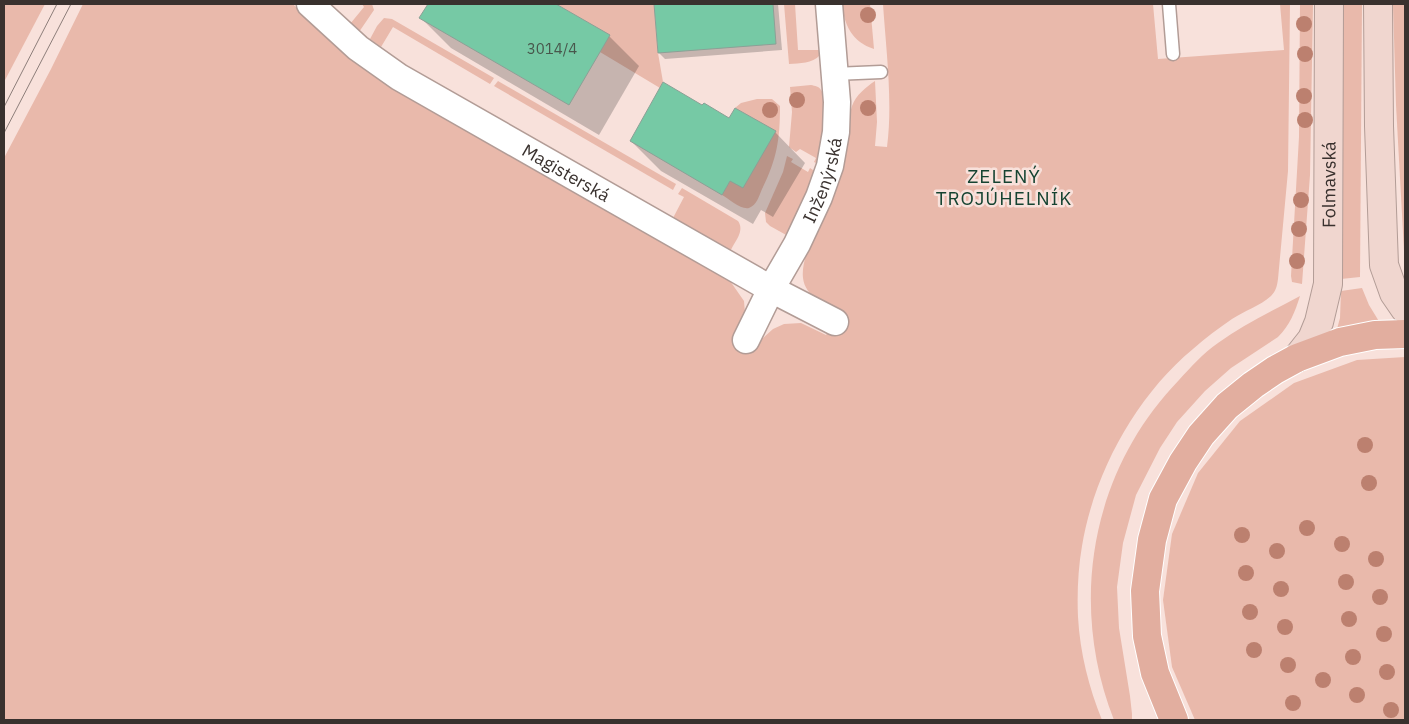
<svg xmlns="http://www.w3.org/2000/svg" width="1409" height="724" font-family="'IBM Plex Sans',sans-serif">
  <rect width="100%" height="100%" fill="#f8e1db"/>
  <g fill="#e9b9ab">
    <path d="M4 4H45L4 82Z"/>
    <path d="M83 4H293L306 18 728 278 744 301 745 313 736 339 755 351 763 338 773 329 784 324 801 323 826 335 839 315C825 306 805 296 803 278 800 252 827 213 836 188 839 179 843 169 845 159 848 142 846 123 852 106 856 95 866 87 875 81L877 122 875 146 887 147C893 102 886 49 883 4H1153L1158 59 1284 50 1280 4H1290L1288 171 1278 279C1277 286 1276 291 1271 296 1260 306 1244 311 1232 319 1219 328 1205 338 1193 349 1136 396 1094 473 1082 546 1078 569 1077 594 1078 617 1080 653 1089 688 1102 720H4V158L51 69Z"/>
    <path d="M362 4H372L374 10 359 32 350 24 364 7Z"/>
    <path d="M556 4H654L658 53 663 82 660 88 600 52 609 35Z"/>
    <path d="M784 4H795L798 50H819L820 55C812 64 800 63 789 64Z"/>
    <path d="M842 4H870L874 49C852 42 844 25 842 4Z"/>
    <path d="M1300 4H1313L1310 175 1302 284 1292 282 1291 276 1299 137Z"/>
    <path d="M1343 4H1362L1360 277 1341 279Z"/>
    <path d="M1393 4H1404L1405 269 1396 105Z"/>
    <path d="M384 18 392 19 494 78 490 84 393 27 381 47 370 39 377 26Z"/>
    <path d="M498 81 676 184 673 190 494 86Z"/>
    <path d="M811 85C815 86 819 86 821 90 831 102 820 149 818 164L814 162 816 158 800 149 796 152 789 147 792 112 790 87Z"/>
    <path d="M757 99H772L780 106C780 139 777 159 762 189 759 196 757 205 749 208 741 210 729 199 722 195L730 181 775 132 735 108 741 103Z"/>
    <path d="M787 156 793 159 791 162 808 172 810 168 816 172 788 236 770 226 766 222 765 213 783 172Z"/>
    <path d="M682 188 738 221C745 231 735 241 731 250L673 218 684 197 678 194Z"/>
    <path d="M1362 288 1369 305 1380 323 1337 329 1340 318 1341 291Z"/>
    <path d="M1300 296C1295 312 1290 325 1278 337L1231 368 1205 391 1177 422 1160 448 1136 495 1123 543 1117 587 1119 628 1130 696 1132 714V720H1114C1068 603 1091 471 1179 380 1191 367 1203 353 1218 343 1243 325 1272 311 1300 296Z"/>
    <path d="M1405 357V720H1195L1172 667 1163 600 1172 534 1198 473 1240 421 1294 383 1357 360Z"/>
  </g>
  <g fill="#0003">
    <path d="M429 4H554L609 36 639 66 599 135 451 48 421 18Z"/>
    <path d="M655 4H778L782 50 665 59 659 53Z"/>
    <path d="M703 107 730 119 775 132 805 163 773 217 761 210 753 224 661 171 631 141Z"/>
  </g>
  <g fill="#76c9a5" stroke="#8ca096">
    <path d="M428 4H556L610 35 569 105 419 18Z"/>
    <path d="M654 4H773L776 44 658 53Z"/>
    <path d="M663 82 702 105 704 103 729 118 735 108 776 131 743 188 730 181 722 195 630 141Z"/>
  </g>
  <g fill="none" stroke-linecap="round" stroke-linejoin="round">
    <g stroke="#b29c96" stroke-width="15">
      <g id="lane">
        <path d="M1169 4 1173 54"/>
        <path d="M834 74 881 72"/>
      </g>
    </g>
    <g stroke="#b29c96" stroke-width="29">
      <g id="street">
        <path id="s1" d="M310 4 358 48 399 77 771 289 835 322"/>
        <path id="s2" d="M746 340 771 289 797 244 819 197 830 166 836 132 837 102 829 4"/>
      </g>
    </g>
    <g stroke="#b29c96" stroke-width="30">
      <g id="secondary">
        <path d="M1378 4 1379 126 1384 265 1394 293 1405 309"/>
        <path id="s3" d="M1297 358 1312 339 1319 322 1328 284 1329 4"/>
      </g>
    </g>
    <g stroke="#fff" stroke-width="30">
      <path id="primary" d="M1174 720 1155 673 1147 636 1145 591 1152 540 1163 499 1183 462 1201 435 1227 406 1253 385 1275 370 1297 358 1340 342 1375 335 1405 334"/>
    </g>
    <use href="#lane" stroke="#fff" stroke-width="12"/>
    <use href="#street" stroke="#fff" stroke-width="26"/>
    <use href="#secondary" stroke="#f0d6cf" stroke-width="28"/>
    <use href="#primary" stroke="#e2ae9f" stroke-width="28"/>
    <g stroke="#8d7e7a" stroke-width="1">
      <path d="M4 107 57 4"/>
      <path d="M4 133 71 4"/>
    </g>
  </g>
  <g fill="#bc806f">
    <circle cx="868" cy="15" r="8"/>
    <circle cx="1304" cy="24" r="8"/>
    <circle cx="1305" cy="54" r="8"/>
    <circle cx="1304" cy="96" r="8"/>
    <circle cx="797" cy="100" r="8"/>
    <circle cx="868" cy="108" r="8"/>
    <circle cx="770" cy="110" r="8"/>
    <circle cx="1305" cy="120" r="8"/>
    <circle cx="1301" cy="200" r="8"/>
    <circle cx="1299" cy="229" r="8"/>
    <circle cx="1297" cy="261" r="8"/>
    <circle cx="1365" cy="445" r="8"/>
    <circle cx="1369" cy="483" r="8"/>
    <circle cx="1307" cy="528" r="8"/>
    <circle cx="1242" cy="535" r="8"/>
    <circle cx="1342" cy="544" r="8"/>
    <circle cx="1277" cy="551" r="8"/>
    <circle cx="1376" cy="559" r="8"/>
    <circle cx="1246" cy="573" r="8"/>
    <circle cx="1346" cy="582" r="8"/>
    <circle cx="1281" cy="589" r="8"/>
    <circle cx="1380" cy="597" r="8"/>
    <circle cx="1250" cy="612" r="8"/>
    <circle cx="1349" cy="619" r="8"/>
    <circle cx="1285" cy="627" r="8"/>
    <circle cx="1384" cy="634" r="8"/>
    <circle cx="1254" cy="650" r="8"/>
    <circle cx="1353" cy="657" r="8"/>
    <circle cx="1288" cy="665" r="8"/>
    <circle cx="1387" cy="672" r="8"/>
    <circle cx="1323" cy="680" r="8"/>
    <circle cx="1357" cy="695" r="8"/>
    <circle cx="1293" cy="703" r="8"/>
    <circle cx="1391" cy="710" r="8"/>
  </g>
  <g text-anchor="middle" dominant-baseline="central" stroke-width="5" stroke-linejoin="round" paint-order="stroke">
    <g font-size="15" fill="#48574c">
      <text x="552" y="48">3014/4</text>
    </g>
    <g font-size="18" fill="#39312e" stroke="#f8e1db">
      <text stroke="none"><textPath href="#s1" startOffset="308">Magisterská</textPath></text>
      <text stroke="none"><textPath href="#s2" startOffset="178">Inženýrská</textPath></text>
      <text stroke="none"><textPath href="#s3" startOffset="181">Folmavská</textPath></text>
    </g>
    <g font-size="19" letter-spacing="1" fill="#154331" stroke="#f8e1db">
      <text x="1004" y="176">ZELENÝ<tspan x="1004" dy="22">TROJÚHELNÍK</tspan></text>
    </g>
  </g>
  <rect width="1409" height="724" fill="none" stroke="#39312e" stroke-width="10"/>
</svg>
